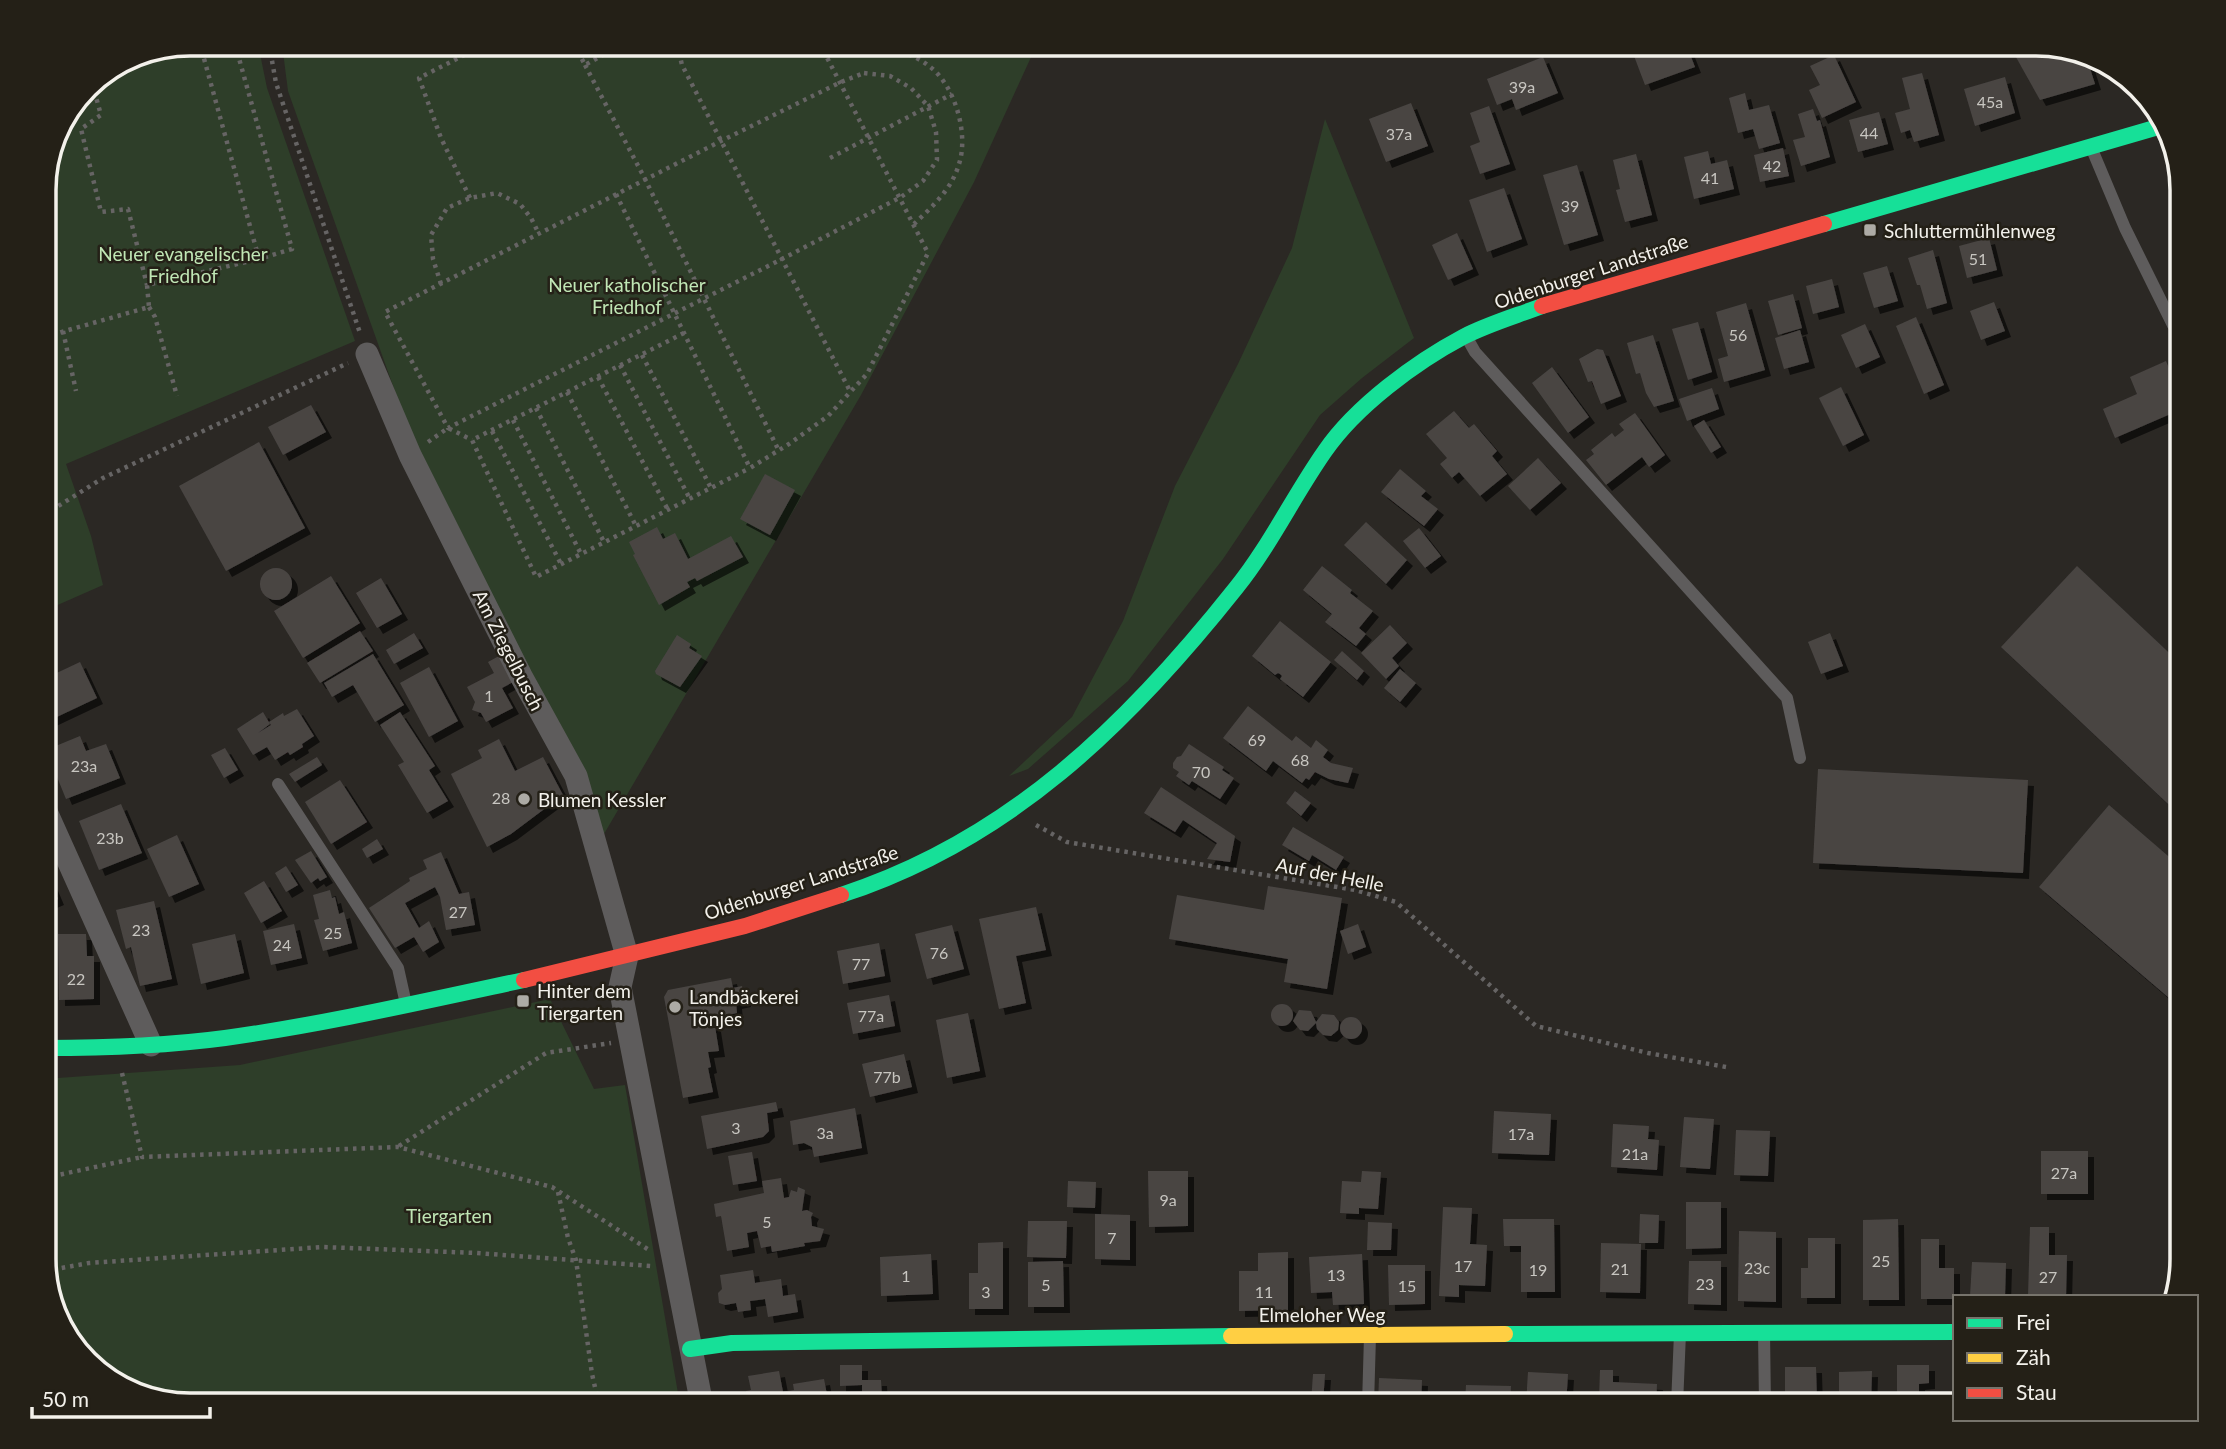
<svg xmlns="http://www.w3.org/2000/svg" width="2226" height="1449" font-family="Lato,sans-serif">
  <defs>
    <filter id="shadow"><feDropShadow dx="6" dy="6" stdDeviation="0" flood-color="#0009"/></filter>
  </defs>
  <rect width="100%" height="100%" fill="#2b2824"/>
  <g fill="#2e3e29">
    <path d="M190 44H258L267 88 355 341 66 464 91 536 103 585 44 611V181L55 133 87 86 134 55Z"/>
    <path d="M282 44H1037L974 182 861 395 604 834 423 470 288 91Z"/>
    <path d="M1325 119 1414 338 1362 378 1320 415 1223 559 1128 681 1028 769 1009 776 1072 717 1123 621 1175 486 1238 364 1292 248Z"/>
    <path d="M550 999 594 1089 625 1085 680 1405H190L109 1381 64 1333 44 1268V1079L240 1065Z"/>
  </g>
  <g fill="#494543" filter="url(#shadow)">
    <path d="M1643 44H1686L1695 67 1645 85 1631 48Z"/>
    <path d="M2022 44H2036L2087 59 2095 84 2040 100 2012 50Z"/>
    <path d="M1834 55 1856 102 1822 118 1809 90 1820 85 1810 66Z"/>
    <path d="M1543 57 1558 93 1516 110 1512 99 1497 105 1487 79Z"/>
    <path d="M1922 73 1939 135 1914 142 1910 130 1901 133 1895 113 1910 109 1902 78Z"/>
    <path d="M2005 77 2015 113 1975 126 1964 89Z"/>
    <path d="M1745 93 1749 110 1769 105 1780 143 1759 149 1753 129 1738 133 1729 98Z"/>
    <path d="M1411 103 1428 146 1386 162 1369 119Z"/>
    <path d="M1489 106 1510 164 1480 174 1470 146 1480 142 1470 113Z"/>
    <path d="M1813 109 1817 121 1820 120 1830 157 1801 166 1793 140 1805 137 1798 114Z"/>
    <path d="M1879 112 1888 144 1858 152 1849 120Z"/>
    <path d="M1783 148 1789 176 1760 182 1754 155Z"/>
    <path d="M1708 151 1711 164 1727 160 1734 189 1694 199 1684 157Z"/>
    <path d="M1636 154 1652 215 1625 222 1616 190 1620 189 1613 160Z"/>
    <path d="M1577 165 1598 235 1564 245 1543 175Z"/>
    <path d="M1504 188 1522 239 1487 252 1469 200Z"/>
    <path d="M1457 233 1473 269 1448 280 1432 245Z"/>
    <path d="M1989 238 1997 270 1967 278 1959 246Z"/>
    <path d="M1933 250 1947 303 1927 309 1920 285H1917L1908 258Z"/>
    <path d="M1887 266 1898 301 1874 308 1863 273Z"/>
    <path d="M1832 279 1839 307 1813 314 1806 286Z"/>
    <path d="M1793 294 1802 328 1778 335 1768 301Z"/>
    <path d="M1994 302 2005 331 1981 340 1970 311Z"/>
    <path d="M1746 303 1765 370 1724 382 1718 359 1728 356 1716 312Z"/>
    <path d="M1916 317 1944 385 1924 394 1896 326Z"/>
    <path d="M1698 322 1712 372 1688 380 1672 329Z"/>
    <path d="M1865 324 1880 357 1856 368 1841 335Z"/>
    <path d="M1800 330 1809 362 1784 369 1775 338Z"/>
    <path d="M1653 335 1674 401 1654 407 1646 393 1640 373 1636 374 1627 343Z"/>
    <path d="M1597 349 1603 350 1621 396 1601 404 1592 381 1588 382 1579 359Z"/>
    <path d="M2166 361 2182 399V409L2115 438 2103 409 2137 394 2130 377Z"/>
    <path d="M1552 367 1589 417 1568 433 1532 383Z"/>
    <path d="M1841 387 1864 435 1843 446 1819 398Z"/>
    <path d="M1712 388 1719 409 1687 421 1679 399Z"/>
    <path d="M311 405 326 432 283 455 268 427Z"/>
    <path d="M1454 411 1469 428 1474 424 1497 451 1492 456 1507 474 1480 496 1459 472 1452 478 1440 464 1447 458 1426 434Z"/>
    <path d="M1635 413 1665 455 1649 467 1642 457 1606 485 1586 460 1594 454 1591 450 1612 433 1615 437 1624 430 1619 424Z"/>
    <path d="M1704 420 1721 447 1711 453 1694 426Z"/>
    <path d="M259 442 305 528 226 571 179 486Z"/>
    <path d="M1538 458 1561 483 1530 510 1508 486Z"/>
    <path d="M1400 469 1426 491 1421 496 1438 509 1424 526 1381 492Z"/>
    <path d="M765 474 795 490 770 535 740 519Z"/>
    <path d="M1366 522 1407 560 1386 584 1344 545Z"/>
    <path d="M657 527 663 539 675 533 688 559 731 536 743 557 697 581 695 578 687 582 690 587 659 605 633 555 635 554 629 542Z"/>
    <path d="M1419 528 1441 556 1425 568 1403 541Z"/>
    <path d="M1322 566 1352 590 1350 593 1373 611 1359 628 1366 634 1356 646 1325 622 1332 614 1303 590Z"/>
    <path d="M2077 566 2182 665V817L2001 647Z"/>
    <circle cx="276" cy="584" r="16"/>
    <path d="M331 576 360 623 303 658 274 611Z"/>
    <path d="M381 578 402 614 377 628 356 593Z"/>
    <path d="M1280 621 1331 662 1303 697 1280 679 1282 676 1280 674 1278 673 1275 675 1252 656Z"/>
    <path d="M1390 625 1407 643 1392 658 1399 666 1386 679 1361 653Z"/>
    <path d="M360 631 373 651 320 683 307 663Z"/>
    <path d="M414 633 423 648 394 664 386 650Z"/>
    <path d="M1830 633 1843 666 1821 674 1808 642Z"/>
    <path d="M677 635 691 644 689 648 702 656 680 687 656 674 655 671Z"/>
    <path d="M1342 651 1364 671 1357 680 1334 660Z"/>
    <path d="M373 654 404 705 375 722 353 685 332 697 324 683Z"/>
    <path d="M499 656 513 682 502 688 513 708 486 722 481 713 472 710 475 702 467 687 494 673 488 662Z"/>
    <path d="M80 662 97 698 44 723V679Z"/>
    <path d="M429 667 458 721 429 737 400 683Z"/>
    <path d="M1400 669 1416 683 1400 702 1384 688Z"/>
    <path d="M1248 706 1292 741 1296 736 1311 748 1316 740 1328 750 1323 757 1331 763 1353 768 1348 783 1329 779 1315 772 1309 780 1306 778 1302 783 1273 761 1266 771 1223 738Z"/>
    <path d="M297 709 314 736 302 744 303 747 290 755 288 752 275 760 267 747 253 755 237 729 263 712 270 724 258 733 271 725 269 722 283 713 284 716Z"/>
    <path d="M400 712 435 766 429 770 448 801 427 813 398 765 404 762 380 725Z"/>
    <path d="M80 736 86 751 106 744 120 778 66 799 46 750Z"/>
    <path d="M499 739 515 771 543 757 563 795 511 834 487 847 451 774 482 758 478 750Z"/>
    <path d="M1189 744 1224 767 1222 770 1234 778 1220 799 1192 781 1189 785 1176 776 1179 772 1173 768V763L1177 757 1181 756Z"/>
    <path d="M225 748 238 770 224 778 211 755Z"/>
    <path d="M317 757 322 765 295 782 289 774Z"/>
    <path d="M1818 769 2028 780 2023 873 1813 863Z"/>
    <path d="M340 780 367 822 331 844 305 802Z"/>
    <path d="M1161 787 1235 836 1230 862 1207 859 1217 843 1183 820 1175 832 1144 813Z"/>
    <path d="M1295 791 1311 803 1301 816 1286 803Z"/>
    <path d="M121 804 142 853 99 870 79 821Z"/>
    <path d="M2109 805 2182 868V1009L2039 887Z"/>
    <path d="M1293 827 1344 857 1336 870 1312 855 1309 861 1282 845Z"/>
    <path d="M177 835 199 884 169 897 147 849Z"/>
    <path d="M377 839 383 849 367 858 362 849Z"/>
    <path d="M311 851 327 877 320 881 318 878 311 883 295 860Z"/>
    <path d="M441 852 459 894 469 892 475 925 446 930 440 897 435 887 405 903 419 928 429 921 439 942 423 952 414 937 395 948 369 908 410 881 409 878 427 869 423 860Z"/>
    <path d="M44 866 58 899 44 905Z"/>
    <path d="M286 866 298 885 286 892 275 873Z"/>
    <path d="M264 881 282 911 261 923 244 893Z"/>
    <path d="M1268 886 1342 898 1327 989 1284 982 1288 959 1169 939 1177 895 1264 910Z"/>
    <path d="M330 890 332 898 335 897 339 914 344 912 352 943 323 951 314 920 319 919 313 895Z"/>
    <path d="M154 901 172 979 140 986 131 947 126 949 116 910Z"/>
    <path d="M1036 907 1046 950 1016 956 1026 1003 999 1009 979 919Z"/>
    <path d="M294 924 302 958 271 965 263 931Z"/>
    <path d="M1358 924 1366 947 1348 954 1340 931Z"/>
    <path d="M952 925 964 969 927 979 915 934Z"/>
    <path d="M58 934H86L87 956H94V999L59 1000Z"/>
    <path d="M235 934 244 973 201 984 192 944Z"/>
    <path d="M879 943 885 976 843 984 837 951Z"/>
    <path d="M731 978 733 988 742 986 745 1001 736 1003 737 1013 709 1019V1015L701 1016 703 1026 712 1024 715 1026 719 1051 708 1052 711 1067 708 1068 713 1092 683 1098 664 997 668 990Z"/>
    <path d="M889 995 895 1026 853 1034 847 1003Z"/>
    <circle cx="1282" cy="1015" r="11"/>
    <path d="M1299 1010 1311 1011 1316 1022 1322 1014 1334 1015 1339 1022 1338 1030 1331 1036 1323 1035 1317 1029 1316 1023 1308 1031 1300 1030 1293 1021Z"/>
    <path d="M968 1013 980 1071 947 1078 936 1020Z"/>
    <circle cx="1351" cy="1028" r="11"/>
    <path d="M904 1054 912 1087 870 1097 862 1064Z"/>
    <path d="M776 1102 778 1111 767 1113 769 1131 763 1137 707 1149 701 1116Z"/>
    <path d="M855 1108 862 1148 814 1157 812 1147 804 1143 793 1145 790 1121Z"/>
    <path d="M1494 1111 1551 1114 1549 1155 1492 1153Z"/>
    <path d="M1684 1117 1714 1119 1710 1169 1680 1167Z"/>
    <path d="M1613 1124 1649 1126 1648 1139 1659 1140 1657 1170 1611 1167Z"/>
    <path d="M1736 1130 1770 1131 1768 1176 1734 1175Z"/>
    <rect x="2041" y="1151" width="47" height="43"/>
    <path d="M752 1152 757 1181 733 1185 728 1156Z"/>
    <path d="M1148 1171H1188V1226L1149 1227Z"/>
    <path d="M1362 1171 1381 1172 1378 1209 1359 1208V1214L1340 1213 1342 1181 1361 1182Z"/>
    <path d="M781 1178 784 1198 789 1197 791 1190 797 1192 798 1187 805 1190 802 1211 807 1210 813 1213 811 1217 812 1226 824 1229 820 1241 804 1243 805 1246 772 1252 771 1246 761 1248 757 1231 747 1233 749 1247 727 1251 721 1216 716 1217 714 1204 764 1193 762 1181Z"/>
    <path d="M1068 1181 1096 1182 1095 1208 1067 1207Z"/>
    <path d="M1686 1202H1721V1248L1686 1249Z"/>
    <path d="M1443 1207 1472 1208 1470 1244 1487 1245 1485 1286 1459 1285V1297L1439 1296Z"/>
    <path d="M1095 1214 1130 1215V1260L1095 1259Z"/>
    <path d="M1640 1214 1659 1215 1658 1243H1639Z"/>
    <path d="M1503 1219H1554L1555 1292H1521V1246H1504Z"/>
    <path d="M1898 1219 1899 1300H1863V1220Z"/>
    <path d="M1028 1221H1067L1066 1258 1027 1257Z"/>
    <path d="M1368 1222 1392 1223 1391 1250H1367Z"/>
    <path d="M2030 1227H2049V1255H2067L2066 1297H2028Z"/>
    <path d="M1739 1231 1776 1232V1302L1738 1301Z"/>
    <path d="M1808 1238H1835V1298H1801V1268H1808Z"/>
    <path d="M1921 1239H1939V1268H1954V1299H1921Z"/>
    <path d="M1003 1242V1309H969V1273H978V1243Z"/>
    <path d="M1601 1243 1641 1244 1640 1293 1600 1292Z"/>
    <path d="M1288 1252V1310L1239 1311V1271H1258V1253Z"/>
    <path d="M931 1254 933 1294 881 1296 880 1257Z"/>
    <path d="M1362 1254 1364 1304 1333 1305 1332 1292 1311 1293 1309 1257Z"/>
    <path d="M1063 1261 1064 1307H1028V1262Z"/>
    <path d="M1689 1261H1721V1305L1688 1304Z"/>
    <path d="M1972 1262 2006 1263 2005 1297H1970Z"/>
    <path d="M1388 1265H1425V1304L1389 1305Z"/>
    <path d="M753 1270 755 1283 781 1279 783 1296 795 1294 798 1312 768 1317 765 1299 750 1301 751 1310 738 1312 736 1303 725 1305 719 1303 718 1293 722 1289 720 1275Z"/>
    <path d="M840 1365H862V1380H881L882 1398H924L925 1405H862V1385L840 1386Z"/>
    <path d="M1897 1365H1929V1383L1919 1384V1401H1930V1405H1897Z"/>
    <path d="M1785 1367H1816L1817 1402H1825V1405H1785Z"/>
    <path d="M1600 1370H1613V1382L1657 1384 1656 1405H1611V1400L1599 1399Z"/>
    <path d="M779 1371 783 1392 794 1390 793 1384 824 1379 829 1405H748L746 1391 751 1390 748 1376Z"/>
    <path d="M1872 1371 1871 1405H1839V1372Z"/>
    <path d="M1528 1372 1568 1374 1566 1405H1526Z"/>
    <path d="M1313 1374H1325L1323 1403H1311Z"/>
    <path d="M1379 1378 1422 1380 1421 1405H1378Z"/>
    <path d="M1466 1385 1511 1386 1510 1405H1465Z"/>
    <path d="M1685 1392 1740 1394V1405H1685Z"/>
    <rect x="1093" y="1395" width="39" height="10"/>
    <path d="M1001 1398V1405H963V1399Z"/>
  </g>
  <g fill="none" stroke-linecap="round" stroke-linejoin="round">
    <g stroke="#666464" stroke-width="4.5" stroke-dasharray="3.5 5" stroke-linecap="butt">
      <path d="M235 44 292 249 259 259"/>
      <path d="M269 44 276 83 360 333"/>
      <path d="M574 44 585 65 622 44"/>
      <path d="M677 44 682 65 851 393"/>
      <path d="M826 55C838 52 851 46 863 46 885 45 911 52 929 66 955 85 969 134 959 164 952 189 932 207 914 224"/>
      <path d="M585 65 645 179 779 451"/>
      <path d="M864 73 890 76 911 88 928 106 936 132 937 160 923 181 901 197 782 259 448 428 385 312 721 141 841 82Z"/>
      <path d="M92 83 101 115 81 129 101 212 128 209 147 285"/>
      <path d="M830 158 952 94"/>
      <path d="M616 194 750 468 789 444 828 416 867 374 928 253 820 44"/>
      <path d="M470 198 441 138 419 78 486 44"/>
      <path d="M441 284 433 259 431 235 447 208 470 198 497 193 520 204 531 218 539 234"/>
      <path d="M149 307 155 317 177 396"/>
      <path d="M63 331 76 391"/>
      <path d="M684 333 472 440 536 577 750 468"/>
      <path d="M44 337 149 307 147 285 259 259 200 44"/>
      <path d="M642 355 711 488"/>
      <path d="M620 365 690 499"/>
      <path d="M598 377 668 510"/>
      <path d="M567 392 636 526"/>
      <path d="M536 408 604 542"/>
      <path d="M513 420 581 554"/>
      <path d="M492 431 561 564"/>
      <path d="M428 442 448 428 472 440"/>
      <path d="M44 515 103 478 348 363"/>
      <path d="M1036 825 1067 842 1355 890 1396 902 1536 1026 1648 1053 1726 1067"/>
      <path d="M122 1073 142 1157 398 1147 552 1187 649 1250"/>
      <path d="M399 1146 546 1053 611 1043"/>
      <path d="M44 1178 142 1157"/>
      <path d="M558 1192 568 1238 576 1260 592 1374 599 1405"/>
      <path d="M45 1271 89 1263 323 1247 477 1253 651 1266"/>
    </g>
    <g stroke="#5e5c5c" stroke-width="12">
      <path d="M2091 147 2125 228 2173 325"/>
      <path d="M1466 336 1475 352 1787 698 1800 758"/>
      <path d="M278 784 398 968 406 1004"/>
      <path d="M1764 1332 1765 1405"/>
      <path d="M1368 1405 1370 1336"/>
      <path d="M1677 1405 1680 1333"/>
    </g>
    <g stroke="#5e5c5c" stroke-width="23">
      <path d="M367 354 410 455 521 676 576 776 627 956 620 987 702 1405"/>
      <path d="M44 807 151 1045"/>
    </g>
    <g stroke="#16e098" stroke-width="16">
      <path d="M1824 224 2165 125"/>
      <path d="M841 895C1010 840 1128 724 1236 588 1270 546 1294 495 1325 451 1356 406 1416 362 1463 337 1488 324 1516 316 1542 306"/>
      <path d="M44 1048C105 1048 165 1046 225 1038 326 1024 425 1001 524 980"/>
      <path d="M1505 1334 1955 1332"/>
      <path d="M690 1349 732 1343 1231 1336"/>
    </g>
    <path stroke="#ffcf43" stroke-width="16" d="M1231 1336 1505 1334"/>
    <g stroke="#f24e42" stroke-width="16">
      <path d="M1542 306 1824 224"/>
      <path d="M524 980 745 926 841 895"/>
    </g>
  </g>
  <g fill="#adaba5" stroke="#242017" stroke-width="2.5">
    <rect x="1863" y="223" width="14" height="14" rx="3.5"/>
    <circle cx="524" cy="799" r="7"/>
    <rect x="516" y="994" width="14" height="14" rx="3.5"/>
    <circle cx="675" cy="1007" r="7"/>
  </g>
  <g text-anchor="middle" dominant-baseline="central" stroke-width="5" stroke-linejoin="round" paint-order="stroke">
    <g font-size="16" fill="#c8c6c1">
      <text x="1522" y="86">39a</text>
      <text x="1990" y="101">45a</text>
      <text x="1869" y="132">44</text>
      <text x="1399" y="133">37a</text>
      <text x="1772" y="165">42</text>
      <text x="1710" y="177">41</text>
      <text x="1570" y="205">39</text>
      <text x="1978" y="258">51</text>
      <text x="1738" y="334">56</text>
      <text x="489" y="695">1</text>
      <text x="1257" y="739">69</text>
      <text x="1300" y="759">68</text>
      <text x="84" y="765">23a</text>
      <text x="1201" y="771">70</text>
      <text x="501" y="797">28</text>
      <text x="110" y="837">23b</text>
      <text x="458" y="911">27</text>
      <text x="141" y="929">23</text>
      <text x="333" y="932">25</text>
      <text x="282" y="944">24</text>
      <text x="939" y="952">76</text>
      <text x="861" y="963">77</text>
      <text x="76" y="978">22</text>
      <text x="871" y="1015">77a</text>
      <text x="887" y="1076">77b</text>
      <text x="736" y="1127">3</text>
      <text x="825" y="1132">3a</text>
      <text x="1521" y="1133">17a</text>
      <text x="1635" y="1153">21a</text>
      <text x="2064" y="1172">27a</text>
      <text x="1168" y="1199">9a</text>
      <text x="767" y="1221">5</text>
      <text x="1112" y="1237">7</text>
      <text x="1881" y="1260">25</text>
      <text x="1463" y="1265">17</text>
      <text x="1757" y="1267">23c</text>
      <text x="1620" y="1268">21</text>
      <text x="1538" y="1269">19</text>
      <text x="1336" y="1274">13</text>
      <text x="906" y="1275">1</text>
      <text x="2048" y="1276">27</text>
      <text x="1705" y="1283">23</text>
      <text x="1046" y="1284">5</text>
      <text x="1407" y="1285">15</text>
      <text x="986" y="1291">3</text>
      <text x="1264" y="1291">11</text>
    </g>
    <g font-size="19" fill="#f3f1eb" stroke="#242017" text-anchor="start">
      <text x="1884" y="230">Schluttermühlenweg</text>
      <text x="538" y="799">Blumen Kessler</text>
      <text x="537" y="990">Hinter dem<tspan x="537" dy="22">Tiergarten</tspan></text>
      <text x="689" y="996">Landbäckerei<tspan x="689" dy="22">Tönjes</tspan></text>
    </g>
    <g font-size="19" fill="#c0e6b5" stroke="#242017">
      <text x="183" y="253">Neuer evangelischer<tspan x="183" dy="22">Friedhof</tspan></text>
      <text x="627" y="284">Neuer katholischer<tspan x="627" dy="22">Friedhof</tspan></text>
      <text x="449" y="1215">Tiergarten</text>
    </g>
    <g font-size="19" fill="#f3f1eb" stroke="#242017">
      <text transform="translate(1591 271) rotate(-18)">Oldenburger Landstraße</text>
      <text transform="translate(509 650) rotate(63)">Am Ziegelbusch</text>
      <text transform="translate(1330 874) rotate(11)">Auf der Helle</text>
      <text transform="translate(801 882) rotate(-18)">Oldenburger Landstraße</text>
      <text x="1322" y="1314">Elmeloher Weg</text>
    </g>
  </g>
  <path d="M0 0H2226V1449H0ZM190 56H2036A134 134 0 0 1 2170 190V1259A134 134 0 0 1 2036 1393H190A134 134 0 0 1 56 1259V190A134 134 0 0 1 190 56Z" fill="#242017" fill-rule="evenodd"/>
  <path fill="none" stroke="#f3f1eb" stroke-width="3.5" d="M190 56H2036A134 134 0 0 1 2170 190V1259A134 134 0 0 1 2036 1393H190A134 134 0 0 1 56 1259V190A134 134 0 0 1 190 56Z"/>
  <rect x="1953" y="1295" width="245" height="126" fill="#242017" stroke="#77746c" stroke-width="2"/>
  <rect x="1967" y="1318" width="35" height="10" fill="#16e098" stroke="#77746c" stroke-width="2"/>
  <text x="2016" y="1330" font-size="21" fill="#f3f1eb">Frei</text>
  <rect x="1967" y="1353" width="35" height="10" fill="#ffcf43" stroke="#77746c" stroke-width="2"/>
  <text x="2016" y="1365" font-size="21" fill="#f3f1eb">Zäh</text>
  <rect x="1967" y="1388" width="35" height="10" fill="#f24e42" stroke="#77746c" stroke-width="2"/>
  <text x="2016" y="1400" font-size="21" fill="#f3f1eb">Stau</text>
  <path d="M32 1407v10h178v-10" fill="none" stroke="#f3f1eb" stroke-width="3.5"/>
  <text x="42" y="1407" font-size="21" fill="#f3f1eb" stroke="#242017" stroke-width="5" paint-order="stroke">50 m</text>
</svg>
